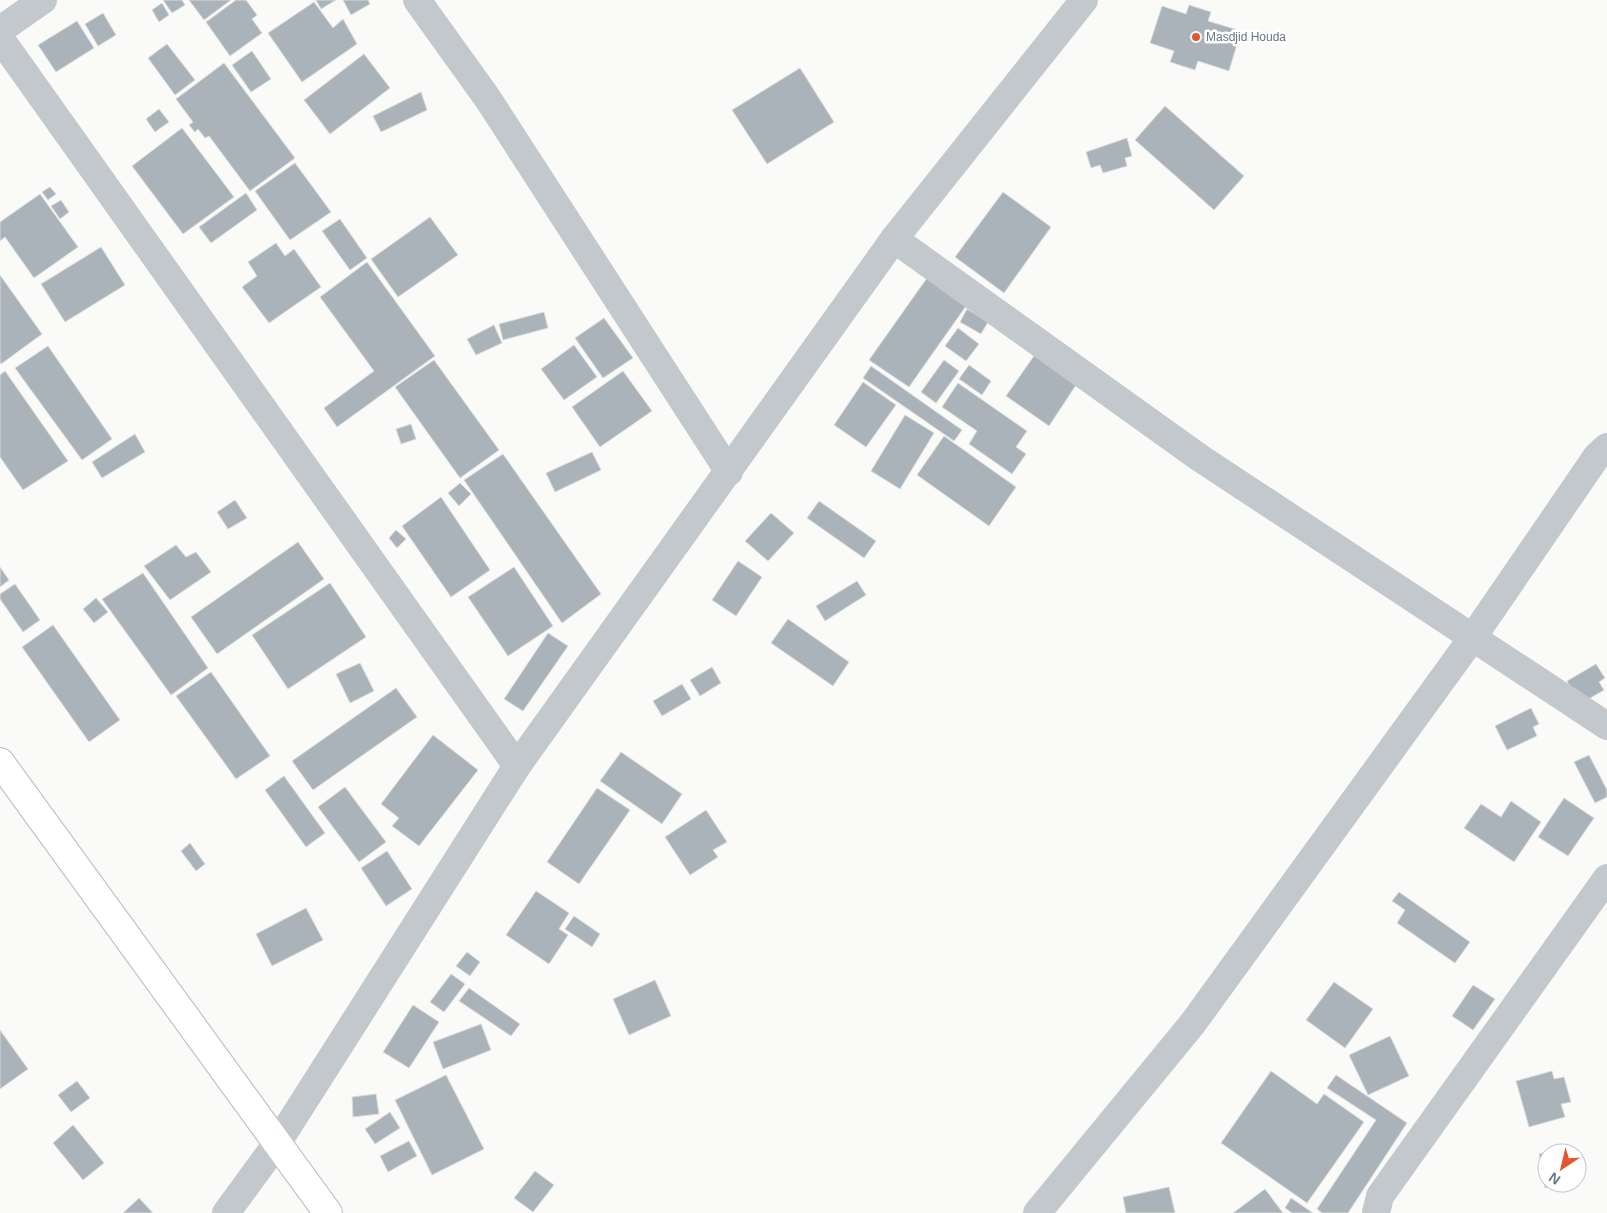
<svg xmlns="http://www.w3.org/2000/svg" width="1607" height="1213" font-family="Helvetica,sans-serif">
  <rect width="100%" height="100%" fill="#fafaf8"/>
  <g fill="#aab3b9" stroke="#dcdcda">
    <path d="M163 0H182L185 5 172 13Z"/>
    <path d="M189 0H231L204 20Z"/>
    <path d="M236 0H246L257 15 252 19 262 33 230 56 206 22Z"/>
    <path d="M316 0H336L321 9Z"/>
    <path d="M343 0H368L370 4 351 15Z"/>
    <path d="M314 2 333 28 343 19 357 44 302 82 268 33Z"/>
    <path d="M162 3 169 15 159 22 152 10Z"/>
    <path d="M1189 5 1211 12 1208 21 1241 31 1229 71 1198 61 1195 70 1170 62 1174 51 1150 43 1162 6 1186 14Z"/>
    <path d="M103 13 116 35 98 46 85 24Z"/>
    <path d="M77 21 94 48 56 72 38 45Z"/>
    <path d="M167 44 195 80 175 95 148 58Z"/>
    <path d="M252 51 271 79 251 92 232 65Z"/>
    <path d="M364 54 390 88 330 134 304 100Z"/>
    <path d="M224 63 295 158 250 191 209 136 205 138 198 129 195 132 189 125 193 122 176 99Z"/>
    <path d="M800 68 834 122 767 164 732 110Z"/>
    <path d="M421 92 427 110 381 132 373 116Z"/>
    <path d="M1165 106 1244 176 1214 210 1135 140Z"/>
    <path d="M159 109 169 122 155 132 146 119Z"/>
    <path d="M182 128 234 197 183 234 132 166Z"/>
    <path d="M1127 138 1132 156 1125 158 1127 166 1103 173 1100 165 1091 168 1086 152Z"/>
    <path d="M295 163 331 212 290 240 255 191Z"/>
    <path d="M50 187 56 194 48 200 42 192Z"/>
    <path d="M1003 192 1051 227 1004 293 955 257Z"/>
    <path d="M246 193 257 210 211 243 199 227Z"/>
    <path d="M40 194 78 247 34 278 5 237 0 241V222Z"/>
    <path d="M61 200 69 212 60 219 51 206Z"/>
    <path d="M430 217 458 255 398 297 371 259Z"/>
    <path d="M340 219 367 258 350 270 322 231Z"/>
    <path d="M276 243 285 256 294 249 321 287 269 323 242 287 257 276 248 262Z"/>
    <path d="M101 247 125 285 65 322 41 284Z"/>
    <path d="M367 262 435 356 337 427 324 408 374 371 320 297Z"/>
    <path d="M0 275 42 334 1 364 0 362Z"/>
    <path d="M927 278 966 306 909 387 869 360Z"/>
    <path d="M967 309 988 322 981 334 960 322Z"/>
    <path d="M544 312 548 328 503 340 499 324Z"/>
    <path d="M604 318 633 358 603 378 575 338Z"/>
    <path d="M494 325 502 343 476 355 467 339Z"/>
    <path d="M958 328 979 344 966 361 945 346Z"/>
    <path d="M574 345 597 377 564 400 541 369Z"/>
    <path d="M48 346 112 439 82 460 15 368Z"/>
    <path d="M1036 353 1078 382 1049 426 1006 396Z"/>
    <path d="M434 360 499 450 460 478 395 387Z"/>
    <path d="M944 360 959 371 936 403 921 392Z"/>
    <path d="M969 365 991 381 982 395 959 379Z"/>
    <path d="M871 366 962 430 954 441 863 378Z"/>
    <path d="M5 371 68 461 23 490 0 457V375Z"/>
    <path d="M623 371 652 411 600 447 572 407Z"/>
    <path d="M863 382 896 405 866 447 834 425Z"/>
    <path d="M958 383 1027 431 1016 447 1026 454 1012 474 969 444 977 431 942 407Z"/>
    <path d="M905 415 934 433 900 489 871 471Z"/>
    <path d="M411 424 416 439 401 444 396 429Z"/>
    <path d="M135 434 145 452 102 478 92 462Z"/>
    <path d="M944 436 1016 487 989 526 917 475Z"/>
    <path d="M592 452 601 470 555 492 546 473Z"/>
    <path d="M503 454 601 594 562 623 464 480Z"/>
    <path d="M460 483 471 494 459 506 448 493Z"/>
    <path d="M441 497 490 570 451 597 402 526Z"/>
    <path d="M235 500 247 518 228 529 217 512Z"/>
    <path d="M819 501 876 541 864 558 807 518Z"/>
    <path d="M771 513 794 533 768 561 745 541Z"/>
    <path d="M396 530 406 539 397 548 389 538Z"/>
    <path d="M298 542 324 579 217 654 191 617Z"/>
    <path d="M176 545 186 557 196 552 211 572 170 600 144 566Z"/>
    <path d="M738 561 762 577 736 616 712 600Z"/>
    <path d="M0 567 9 580 0 587Z"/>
    <path d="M514 567 553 626 508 656 468 597Z"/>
    <path d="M143 573 208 668 171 695 102 599Z"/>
    <path d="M857 581 866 595 825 621 816 606Z"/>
    <path d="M330 583 366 637 288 689 252 635Z"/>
    <path d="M15 584 40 620 23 632 0 599V594Z"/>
    <path d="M96 598 108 612 94 623 83 609Z"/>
    <path d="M788 619 849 662 833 686 771 643Z"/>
    <path d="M53 625 120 720 89 742 22 647Z"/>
    <path d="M548 633 568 646 523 711 504 699Z"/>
    <path d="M360 663 374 691 350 703 336 674Z"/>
    <path d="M1596 664 1605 678 1599 682 1604 690 1580 704 1567 681Z"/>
    <path d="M712 667 721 683 700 696 690 680Z"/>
    <path d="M211 672 270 756 236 779 176 696Z"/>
    <path d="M682 684 691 699 662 716 653 701Z"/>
    <path d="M396 688 417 717 313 790 292 761Z"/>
    <path d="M1531 708 1539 724 1533 727 1537 736 1507 750 1495 726Z"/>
    <path d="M433 735 478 770 419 846 392 826 399 818 381 804Z"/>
    <path d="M621 752 682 794 662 824 600 781Z"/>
    <path d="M1589 755 1607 790V797L1595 803 1574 762Z"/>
    <path d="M284 776 325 833 306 847 265 790Z"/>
    <path d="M345 787 386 842 359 862 318 807Z"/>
    <path d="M597 788 630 810 579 884 547 862Z"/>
    <path d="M1564 798 1594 818 1568 856 1538 837Z"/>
    <path d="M1511 801 1541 822 1514 862 1464 828 1481 804 1501 817Z"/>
    <path d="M706 810 727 842 713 850 718 857 690 875 665 837Z"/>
    <path d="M190 843 205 864 196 871 181 851Z"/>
    <path d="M387 851 412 889 386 906 361 868Z"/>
    <path d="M536 891 569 913 559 929 568 935 549 964 506 935Z"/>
    <path d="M1399 892 1470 942 1455 963 1397 923 1405 910 1392 901Z"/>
    <path d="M306 908 323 940 272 966 256 934Z"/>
    <path d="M574 916 600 934 592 947 565 929Z"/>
    <path d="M467 952 480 962 470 976 456 966Z"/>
    <path d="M451 974 465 984 444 1012 430 1002Z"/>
    <path d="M655 980 671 1016 629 1035 613 999Z"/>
    <path d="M1334 982 1373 1009 1345 1048 1306 1020Z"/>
    <path d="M1473 985 1495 999 1473 1030 1452 1016Z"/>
    <path d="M469 988 520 1024 511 1036 459 1001Z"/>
    <path d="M413 1005 439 1022 409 1068 383 1052Z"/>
    <path d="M481 1024 491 1050 443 1069 433 1042Z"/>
    <path d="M0 1030 28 1069 0 1089Z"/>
    <path d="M1390 1036 1409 1076 1368 1095 1349 1055Z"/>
    <path d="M1271 1071 1317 1104 1324 1094 1364 1122 1307 1203 1221 1143Z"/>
    <path d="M1552 1071 1554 1079 1564 1077 1571 1102 1561 1104 1565 1117 1529 1127 1516 1081Z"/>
    <path d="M446 1075 484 1149 432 1175 395 1100Z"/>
    <path d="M1336 1075 1407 1123 1348 1213H1322L1317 1209 1376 1120 1327 1088Z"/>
    <path d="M77 1081 90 1098 71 1112 58 1095Z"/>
    <path d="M376 1094 379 1114 353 1117 352 1097Z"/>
    <path d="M390 1112 400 1128 375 1144 365 1129Z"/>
    <path d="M73 1125 104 1163 83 1180 53 1143Z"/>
    <path d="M409 1141 417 1156 388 1172 380 1156Z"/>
    <path d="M1555 1150V1153H1547V1183L1562 1185 1545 1188 1539 1154Z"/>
    <path d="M535 1171 554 1185 533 1212 514 1198Z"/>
    <path d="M1169 1187 1175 1213H1126L1123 1197Z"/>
    <path d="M1265 1189 1283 1213H1233Z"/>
    <path d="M139 1198 153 1213H123Z"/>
    <path d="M1291 1198 1313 1213H1292L1285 1208Z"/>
  </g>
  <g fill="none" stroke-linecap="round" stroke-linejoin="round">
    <g stroke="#b3babf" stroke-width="30">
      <path id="secondary" d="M0 762 328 1213"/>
    </g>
    <g stroke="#c3c8cc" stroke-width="28">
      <path d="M417 0 488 99 729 472"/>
      <path d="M0 30 43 0"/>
      <path d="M0 38 517 766"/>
      <path d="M894 239 1200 458 1607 726"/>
      <path d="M226 1213 278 1142 517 766 894 239 1084 0"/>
      <path d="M1037 1213 1193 1023 1473 637 1597 456 1607 447"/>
      <path d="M1376 1213 1380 1196 1607 878"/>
    </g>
    <use href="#secondary" stroke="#fff" stroke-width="28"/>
  </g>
  <circle fill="#e4572e" stroke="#fff" stroke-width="2" cx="1196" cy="37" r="5"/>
  <g text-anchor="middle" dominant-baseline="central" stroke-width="5" stroke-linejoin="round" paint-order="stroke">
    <g font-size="12" fill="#657683" stroke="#fff" text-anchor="start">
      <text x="1206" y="37">Masdjid Houda</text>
    </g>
  </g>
  <g transform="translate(1562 1168) rotate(215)"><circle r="24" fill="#ffffff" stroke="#c1c8cd"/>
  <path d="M0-4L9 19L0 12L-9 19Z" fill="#e4572e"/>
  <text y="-8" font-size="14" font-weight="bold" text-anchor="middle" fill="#657683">N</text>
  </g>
</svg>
